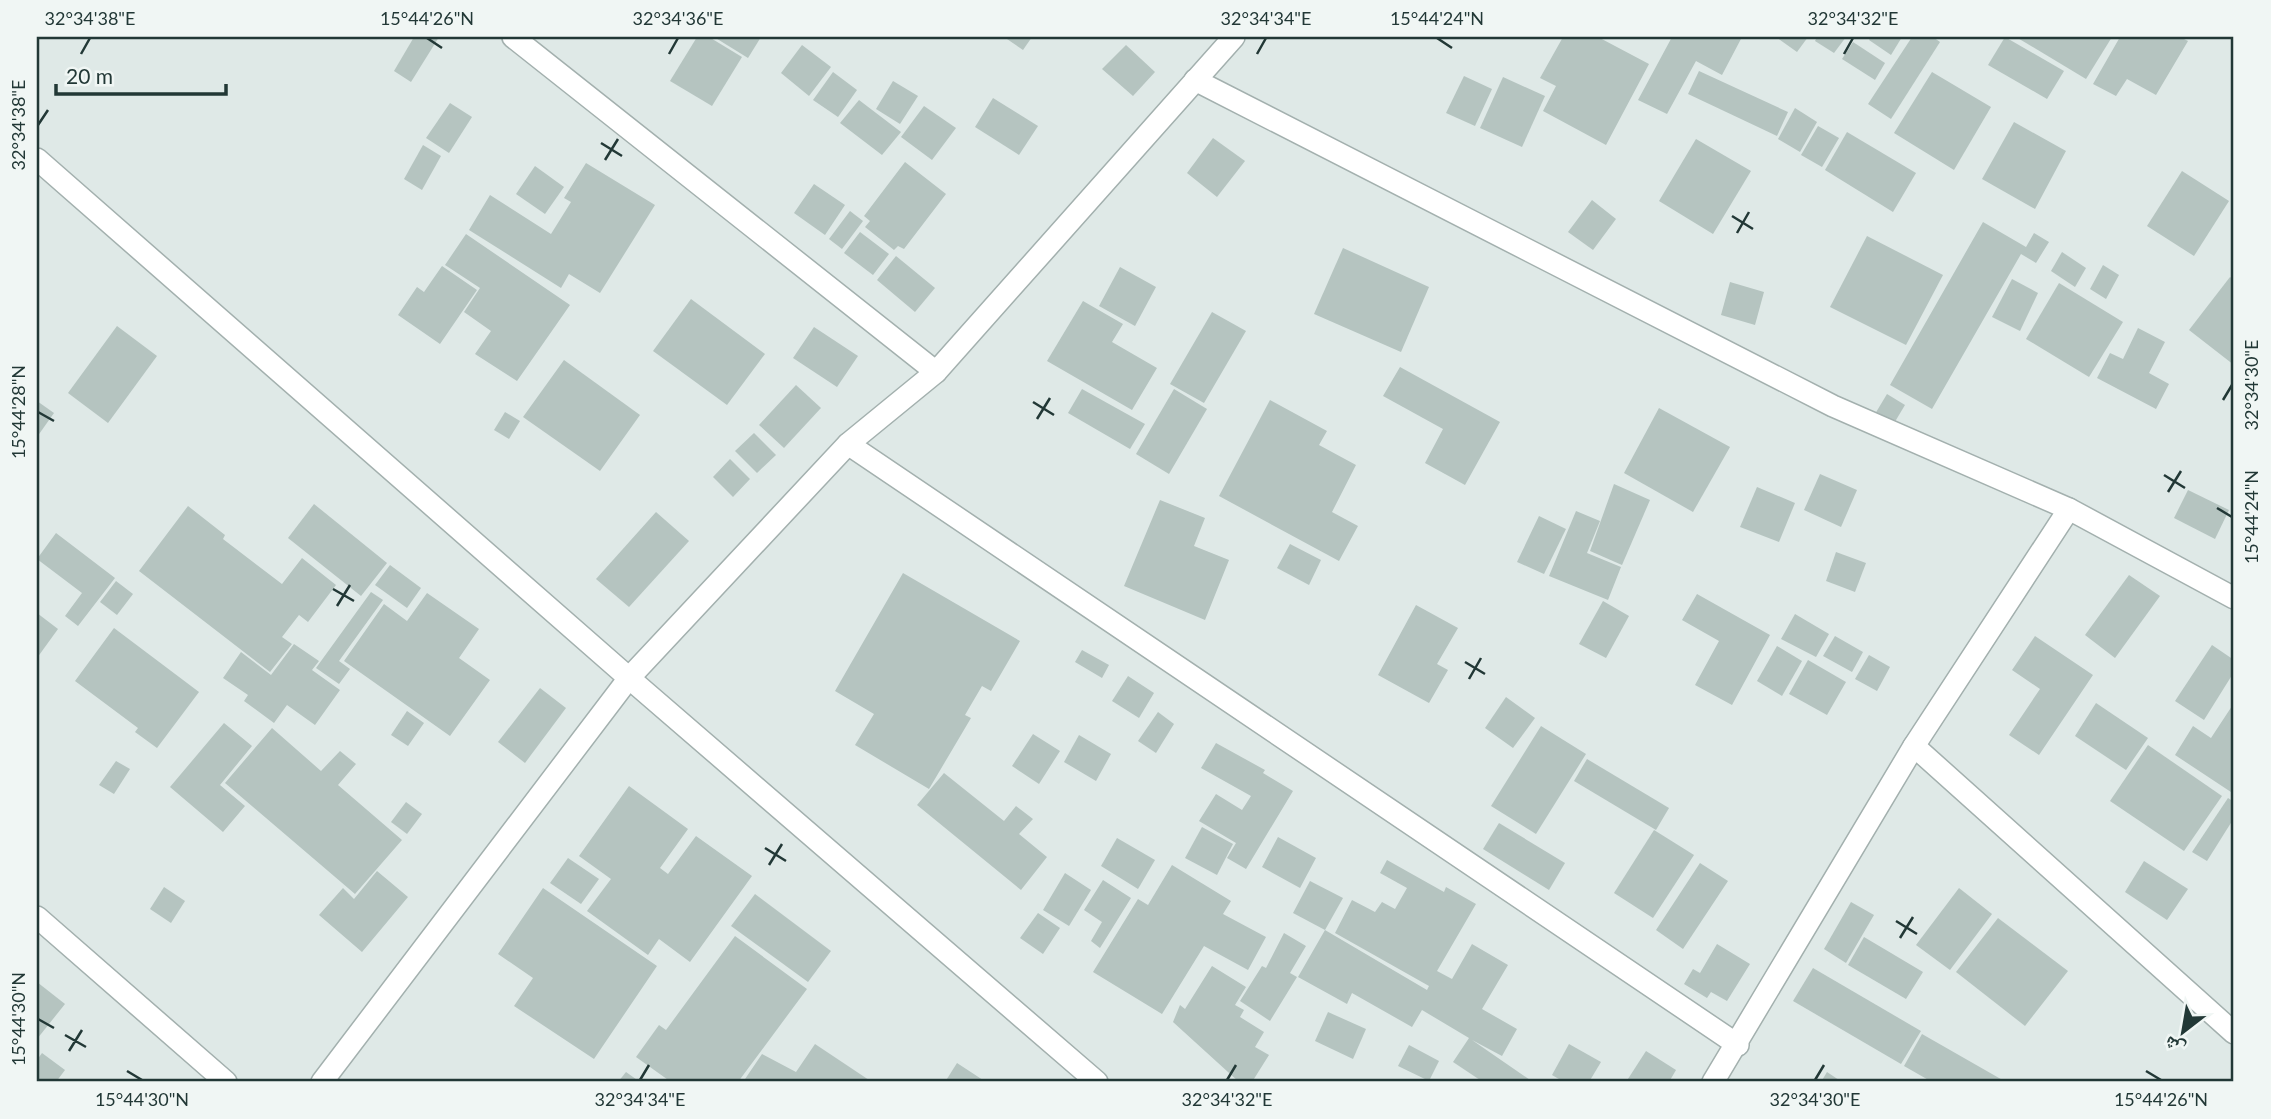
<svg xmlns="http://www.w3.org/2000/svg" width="2271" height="1119" font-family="Lato,'Noto Naskh Arabic',sans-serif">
  <rect width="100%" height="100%" fill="#dfe9e7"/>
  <g fill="#b5c4c0">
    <path d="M414 37H439L411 82 394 71Z"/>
    <path d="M697 37H709L742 57 712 106 670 81Z"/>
    <path d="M714 37H761L748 58Z"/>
    <path d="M1004 37H1032L1023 50Z"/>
    <path d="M1563 37H1598L1649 64 1606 145 1543 111 1556 86 1540 78Z"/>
    <path d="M1672 37H1742L1722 75 1696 61 1667 114 1638 100Z"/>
    <path d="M1776 37H1808L1797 52Z"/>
    <path d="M1817 37H1846L1834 53 1815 41Z"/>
    <path d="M1871 37H1902L1891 55 1869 40Z"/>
    <path d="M1912 37H1933L1940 42 1891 119 1868 104Z"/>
    <path d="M2005 37 2064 71 2047 99 1988 65Z"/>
    <path d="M2016 37H2112L2086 79Z"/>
    <path d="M2120 37H2180L2188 41 2156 95 2127 79 2116 96 2093 84Z"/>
    <path d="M1853 42 1885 63 1875 80 1842 59Z"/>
    <path d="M802 45 831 67 809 96 781 73Z"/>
    <path d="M1126 45 1155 72 1133 96 1102 69Z"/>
    <path d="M1699 71 1788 112 1777 136 1688 94Z"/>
    <path d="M833 72 857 90 838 117 813 100Z"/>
    <path d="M1932 72 1991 107 1954 170 1894 133Z"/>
    <path d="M1464 76 1492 89 1475 126 1446 113Z"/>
    <path d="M1503 77 1545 96 1522 147 1480 128Z"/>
    <path d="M893 81 918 96 900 124 876 109Z"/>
    <path d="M993 98 1038 126 1019 155 975 127Z"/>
    <path d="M859 100 901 132 882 155 840 123Z"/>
    <path d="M450 103 472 117 449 153 426 138Z"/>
    <path d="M924 106 956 128 932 160 901 137Z"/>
    <path d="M1795 108 1817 122 1800 152 1778 139Z"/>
    <path d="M2014 122 2066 151 2035 209 1982 179Z"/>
    <path d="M1818 126 1839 138 1822 167 1801 155Z"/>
    <path d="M1847 132 1916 173 1893 212 1825 170Z"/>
    <path d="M1213 138 1245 161 1217 197 1187 173Z"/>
    <path d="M1696 139 1751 171 1713 234 1659 201Z"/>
    <path d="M423 145 441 156 422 190 404 179Z"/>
    <path d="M905 162 946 194 904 249 898 246 894 250 865 227 870 221 864 216Z"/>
    <path d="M586 163 655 205 600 293 569 274 561 288 469 230 490 195 551 234 571 202 564 198Z"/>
    <path d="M535 166 564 187 545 214 516 194Z"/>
    <path d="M2182 171 2229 201 2194 256 2147 226Z"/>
    <path d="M814 184 845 205 825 235 794 213Z"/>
    <path d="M1592 200 1616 219 1593 250 1568 232Z"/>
    <path d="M850 211 863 221 842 249 829 239Z"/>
    <path d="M1983 222 2026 247 2034 233 2049 242 2036 263 2021 254 1932 409 1890 385Z"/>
    <path d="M860 232 889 254 873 275 844 253Z"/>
    <path d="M466 234 570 305 517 381 475 354 491 331 464 312 480 288 445 265Z"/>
    <path d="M1867 236 1943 275 1906 345 1830 307Z"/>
    <path d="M1343 248 1429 287 1401 352 1314 314Z"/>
    <path d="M2062 252 2086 268 2075 287 2051 271Z"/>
    <path d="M896 256 935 288 915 312 877 280Z"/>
    <path d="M2103 265 2119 275 2106 299 2090 289Z"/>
    <path d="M442 266 477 290 440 344 398 315 417 287 424 292Z"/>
    <path d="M1120 267 1156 287 1135 326 1099 306Z"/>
    <path d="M2230 277 2234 280V365L2189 330Z"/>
    <path d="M2012 279 2038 293 2020 331 1992 317Z"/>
    <path d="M1730 282 1764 292 1755 325 1721 315Z"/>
    <path d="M2059 283 2123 322 2089 377 2026 339Z"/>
    <path d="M691 299 765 354 727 405 653 351Z"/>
    <path d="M1083 301 1123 324 1112 342 1157 368 1132 410 1047 361Z"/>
    <path d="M1212 312 1246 331 1204 403 1170 384Z"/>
    <path d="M117 326 157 356 108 423 68 393Z"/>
    <path d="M814 327 858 356 837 387 793 358Z"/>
    <path d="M2138 328 2165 342 2149 373 2169 384 2156 409 2097 378 2110 353 2123 359Z"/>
    <path d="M564 360 640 415 600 471 523 417Z"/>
    <path d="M1400 367 1500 422 1465 485 1425 463 1443 429 1383 396Z"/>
    <path d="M796 385 821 408 784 448 759 425Z"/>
    <path d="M1082 389 1145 424 1130 449 1068 413Z"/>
    <path d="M1174 389 1207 409 1169 474 1136 454Z"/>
    <path d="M1887 394 1905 405 1893 425 1875 414Z"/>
    <path d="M1270 400 1327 431 1319 445 1356 465 1332 512 1358 526 1339 561 1219 496Z"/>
    <path d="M37 401 54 413 37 437Z"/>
    <path d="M1659 408 1730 447 1693 512 1624 473Z"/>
    <path d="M505 412 520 421 509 439 494 430Z"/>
    <path d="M754 433 776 455 757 473 735 451Z"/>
    <path d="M730 459 750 479 733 497 713 477Z"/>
    <path d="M1820 474 1857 490 1841 527 1804 510Z"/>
    <path d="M1614 484 1650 500 1622 565 1590 551Z"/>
    <path d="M1757 487 1795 503 1779 542 1740 527Z"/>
    <path d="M2188 490 2229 510 2215 539 2174 518Z"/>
    <path d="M1160 500 1205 518 1194 546 1229 560 1205 620 1124 586Z"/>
    <path d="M314 504 387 563 361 596 288 538Z"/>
    <path d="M188 506 225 535 223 539 282 584 302 558 336 585 308 622 299 615 282 637 292 644 270 672 139 571Z"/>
    <path d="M1576 511 1600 521 1587 553 1621 567 1608 600 1549 576Z"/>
    <path d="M656 512 689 541 629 607 596 579Z"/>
    <path d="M1539 516 1566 529 1544 574 1517 562Z"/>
    <path d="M56 533 115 578 78 626 65 616 82 593 37 559Z"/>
    <path d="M1290 544 1321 560 1309 585 1277 568Z"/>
    <path d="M1836 552 1866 563 1855 592 1826 581Z"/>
    <path d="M390 565 421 588 407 608 375 585Z"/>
    <path d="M903 573 1020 641 991 691 982 686 965 715 971 718 929 789 855 745 874 714 835 691Z"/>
    <path d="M2129 575 2160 596 2115 658 2085 635Z"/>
    <path d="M116 581 133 594 117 615 100 602Z"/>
    <path d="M371 592 383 600 339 661 350 669 339 684 316 668Z"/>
    <path d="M427 593 479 629 459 658 490 680 450 736 344 661 384 604 407 621Z"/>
    <path d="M1697 594 1770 635 1732 705 1695 685 1719 641 1682 620Z"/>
    <path d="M1603 601 1629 616 1606 658 1579 644Z"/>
    <path d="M1416 605 1458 628 1437 664 1448 670 1429 703 1378 675Z"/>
    <path d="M37 613 58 629 37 658Z"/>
    <path d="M1795 614 1829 634 1816 657 1781 639Z"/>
    <path d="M114 628 199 692 157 748 135 732 138 728 75 681Z"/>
    <path d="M1835 636 1863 652 1852 672 1823 656Z"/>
    <path d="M2035 636 2093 675 2039 755 2009 735 2040 689 2012 670Z"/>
    <path d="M294 644 319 661 312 670 340 690 315 725 287 705 274 723 244 701 248 695 223 678 241 652 271 675Z"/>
    <path d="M2212 645 2234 660V672L2204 720 2175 701Z"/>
    <path d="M1777 646 1802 661 1782 696 1757 681Z"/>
    <path d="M1082 650 1109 665 1102 678 1075 662Z"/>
    <path d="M1869 655 1890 667 1877 691 1855 679Z"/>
    <path d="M1808 660 1846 682 1827 715 1789 694Z"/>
    <path d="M1128 676 1154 693 1139 718 1112 701Z"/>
    <path d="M540 688 566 708 525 763 498 742Z"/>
    <path d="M1506 697 1535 718 1513 748 1485 728Z"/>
    <path d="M2096 703 2148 738 2126 770 2075 736Z"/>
    <path d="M2234 703V794L2175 755 2193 726 2211 738Z"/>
    <path d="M407 711 424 723 408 746 391 735Z"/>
    <path d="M1158 712 1174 724 1156 753 1138 741Z"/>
    <path d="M224 723 252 746 220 785 245 806 223 832 170 787Z"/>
    <path d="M1541 726 1586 754 1536 834 1491 806Z"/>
    <path d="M272 728 321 771 340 751 356 764 338 785 402 840 355 894 225 783Z"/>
    <path d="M1033 734 1060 751 1039 784 1012 766Z"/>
    <path d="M1079 735 1111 754 1096 781 1064 762Z"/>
    <path d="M1216 743 1265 770 1263 773 1293 791 1246 869 1227 858 1236 843 1199 821 1216 794 1242 810 1251 796 1201 768Z"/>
    <path d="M2148 745 2222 796 2184 851 2110 801Z"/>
    <path d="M1587 759 1669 808 1656 830 1574 781Z"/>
    <path d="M116 761 130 769 114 794 99 785Z"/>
    <path d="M944 773 1004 821 1016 806 1033 819 1019 834 1047 857 1021 890 917 805Z"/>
    <path d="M629 786 688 829 660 868 668 874 696 836 752 876 690 962 659 939 648 955 587 911 611 879 579 856Z"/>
    <path d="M2228 798 2234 802V818L2207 861 2192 852Z"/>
    <path d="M406 802 422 814 407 834 391 822Z"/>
    <path d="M1499 823 1565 863 1549 890 1483 849Z"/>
    <path d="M1202 827 1233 844 1217 875 1185 858Z"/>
    <path d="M1654 830 1694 855 1653 918 1614 893Z"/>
    <path d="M1278 837 1316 858 1300 888 1262 867Z"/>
    <path d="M1117 838 1155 860 1138 889 1101 866Z"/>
    <path d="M568 858 599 879 581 904 550 883Z"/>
    <path d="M1387 860 1444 892 1446 887 1476 904 1437 971 1452 979 1472 944 1508 965 1482 1009 1517 1029 1502 1056 1472 1040 1533 1082H1483L1453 1062 1469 1038 1422 1010 1412 1027 1352 993 1347 1004 1298 977 1325 930 1427 990 1429 986 1335 933 1352 900 1375 912 1382 902 1395 909 1407 888 1380 873Z"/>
    <path d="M2144 861 2188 889 2167 920 2125 892Z"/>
    <path d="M1700 863 1728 881 1683 949 1656 930Z"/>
    <path d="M1172 865 1231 901 1223 914 1266 937 1248 970 1204 946 1162 1014 1093 972 1138 899 1148 905Z"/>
    <path d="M377 871 408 897 362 952 319 915 343 888 354 899Z"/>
    <path d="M1065 873 1091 890 1069 926 1043 910Z"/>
    <path d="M1103 880 1131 898 1100 948 1091 941 1102 922 1084 910Z"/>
    <path d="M1310 881 1343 898 1325 930 1293 913Z"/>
    <path d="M164 887 185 901 171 923 150 909Z"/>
    <path d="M543 888 657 966 594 1059 514 1006 533 978 498 954Z"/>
    <path d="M1959 888 1992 914 1950 970 1916 945Z"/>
    <path d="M755 894 831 951 808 982 731 926Z"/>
    <path d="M1851 902 1874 915 1846 963 1824 949Z"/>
    <path d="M1038 913 1060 928 1043 954 1020 938Z"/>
    <path d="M1998 918 2068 971 2025 1026 1956 972Z"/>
    <path d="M1284 933 1306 946 1290 973 1297 977 1270 1021 1240 1001 1262 966 1266 968Z"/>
    <path d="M735 936 807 989 738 1082H671L636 1057 659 1025 666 1030Z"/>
    <path d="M1864 937 1923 972 1906 999 1848 965Z"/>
    <path d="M1717 944 1750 964 1727 1001 1711 992 1707 998 1684 984 1693 969 1700 973Z"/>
    <path d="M1212 966 1246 987 1235 1005 1244 1010 1240 1017 1264 1032 1255 1047 1269 1055 1252 1082H1239L1173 1022 1180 1005 1185 1009Z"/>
    <path d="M1813 968 1921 1031 1901 1064 1793 1001Z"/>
    <path d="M37 982 65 1004 37 1039Z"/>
    <path d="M1328 1012 1366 1029 1353 1059 1315 1041Z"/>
    <path d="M1922 1034 2006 1082H1932L1904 1066Z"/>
    <path d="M815 1044 872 1082H743L762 1054 796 1072Z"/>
    <path d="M1569 1044 1601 1062 1589 1082H1564L1552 1075Z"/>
    <path d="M1409 1045 1439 1061 1429 1081 1398 1066Z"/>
    <path d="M1646 1051 1676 1070 1669 1082H1626Z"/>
    <path d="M42 1053 65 1070 56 1082H37V1060Z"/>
    <path d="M957 1063 986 1082H945Z"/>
    <path d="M626 1072 640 1082H618Z"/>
    <path d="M1827 1072 1842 1082H1821Z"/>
  </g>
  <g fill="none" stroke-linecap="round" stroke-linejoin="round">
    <g stroke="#a3b0ae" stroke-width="24">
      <g id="minor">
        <path d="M513 37 936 372"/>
        <path d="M1195 80 1833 406 2069 509 2234 598"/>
        <path d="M37 159 629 678 1097 1082"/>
        <path d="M848 444 1738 1045"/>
        <path d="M1914 746 2234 1033"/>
        <path d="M37 917 226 1082"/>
        <path d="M322 1082 629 678 848 444 936 372 1234 37"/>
        <path d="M1713 1082 1914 746 2069 509"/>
      </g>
    </g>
    <use href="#minor" stroke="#fff" stroke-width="21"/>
  </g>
  <path fill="none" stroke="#223836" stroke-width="2.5" d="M427 38 442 48M1437 38 1452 48M81 54 90 38M669 54 678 38M1257 54 1266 38M1844 54 1853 38M38 125 48 110M601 143 622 156M605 160 618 139M1732 216 1753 229M1737 233 1749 212M2223 400 2232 385M1033 402 1054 415M38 412 54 421M1037 419 1050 398M2164 475 2185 488M2168 492 2181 471M2217 508 2232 517M333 589 354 601M337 606 350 585M1465 662 1485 674M1469 679 1481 658M765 848 786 861M769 865 782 844M1896 921 1917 934M1900 938 1913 917M38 1019 54 1028M65 1035 86 1047M69 1051 82 1030M127 1071 142 1080M2146 1071 2161 1080M640 1080 649 1065M1227 1080 1236 1065M1815 1080 1824 1065"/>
  <rect width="2271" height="1119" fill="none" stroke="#f0f6f4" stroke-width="77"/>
  <g transform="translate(2183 1032) rotate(211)" stroke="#f0f6f4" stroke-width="5" paint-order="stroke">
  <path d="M0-5L12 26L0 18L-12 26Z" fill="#223836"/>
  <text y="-10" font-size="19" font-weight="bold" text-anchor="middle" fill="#223836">ش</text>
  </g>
  <path d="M56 84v10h170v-10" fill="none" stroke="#223836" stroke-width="3.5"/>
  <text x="66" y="84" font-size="21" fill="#223836" stroke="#f0f6f4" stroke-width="5" paint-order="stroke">20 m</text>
  <rect x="38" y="38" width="2194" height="1042" fill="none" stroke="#223836" stroke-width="2.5"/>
  <g font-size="18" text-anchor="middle" fill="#223836">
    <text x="90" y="25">32°34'38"E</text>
    <text x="427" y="25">15°44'26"N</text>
    <text x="678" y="25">32°34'36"E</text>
    <text x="1266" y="25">32°34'34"E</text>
    <text x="1437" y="25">15°44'24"N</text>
    <text x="1853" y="25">32°34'32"E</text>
    <text transform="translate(19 125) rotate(-90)" y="6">32°34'38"E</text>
    <text transform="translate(2252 385) rotate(-90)" y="6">32°34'30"E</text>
    <text transform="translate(19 412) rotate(-90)" y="6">15°44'28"N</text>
    <text transform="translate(2252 517) rotate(-90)" y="6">15°44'24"N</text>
    <text transform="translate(19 1019) rotate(-90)" y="6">15°44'30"N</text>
    <text x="142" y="1106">15°44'30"N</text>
    <text x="640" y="1106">32°34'34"E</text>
    <text x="1227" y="1106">32°34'32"E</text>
    <text x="1815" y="1106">32°34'30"E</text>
    <text x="2161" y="1106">15°44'26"N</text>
  </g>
</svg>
